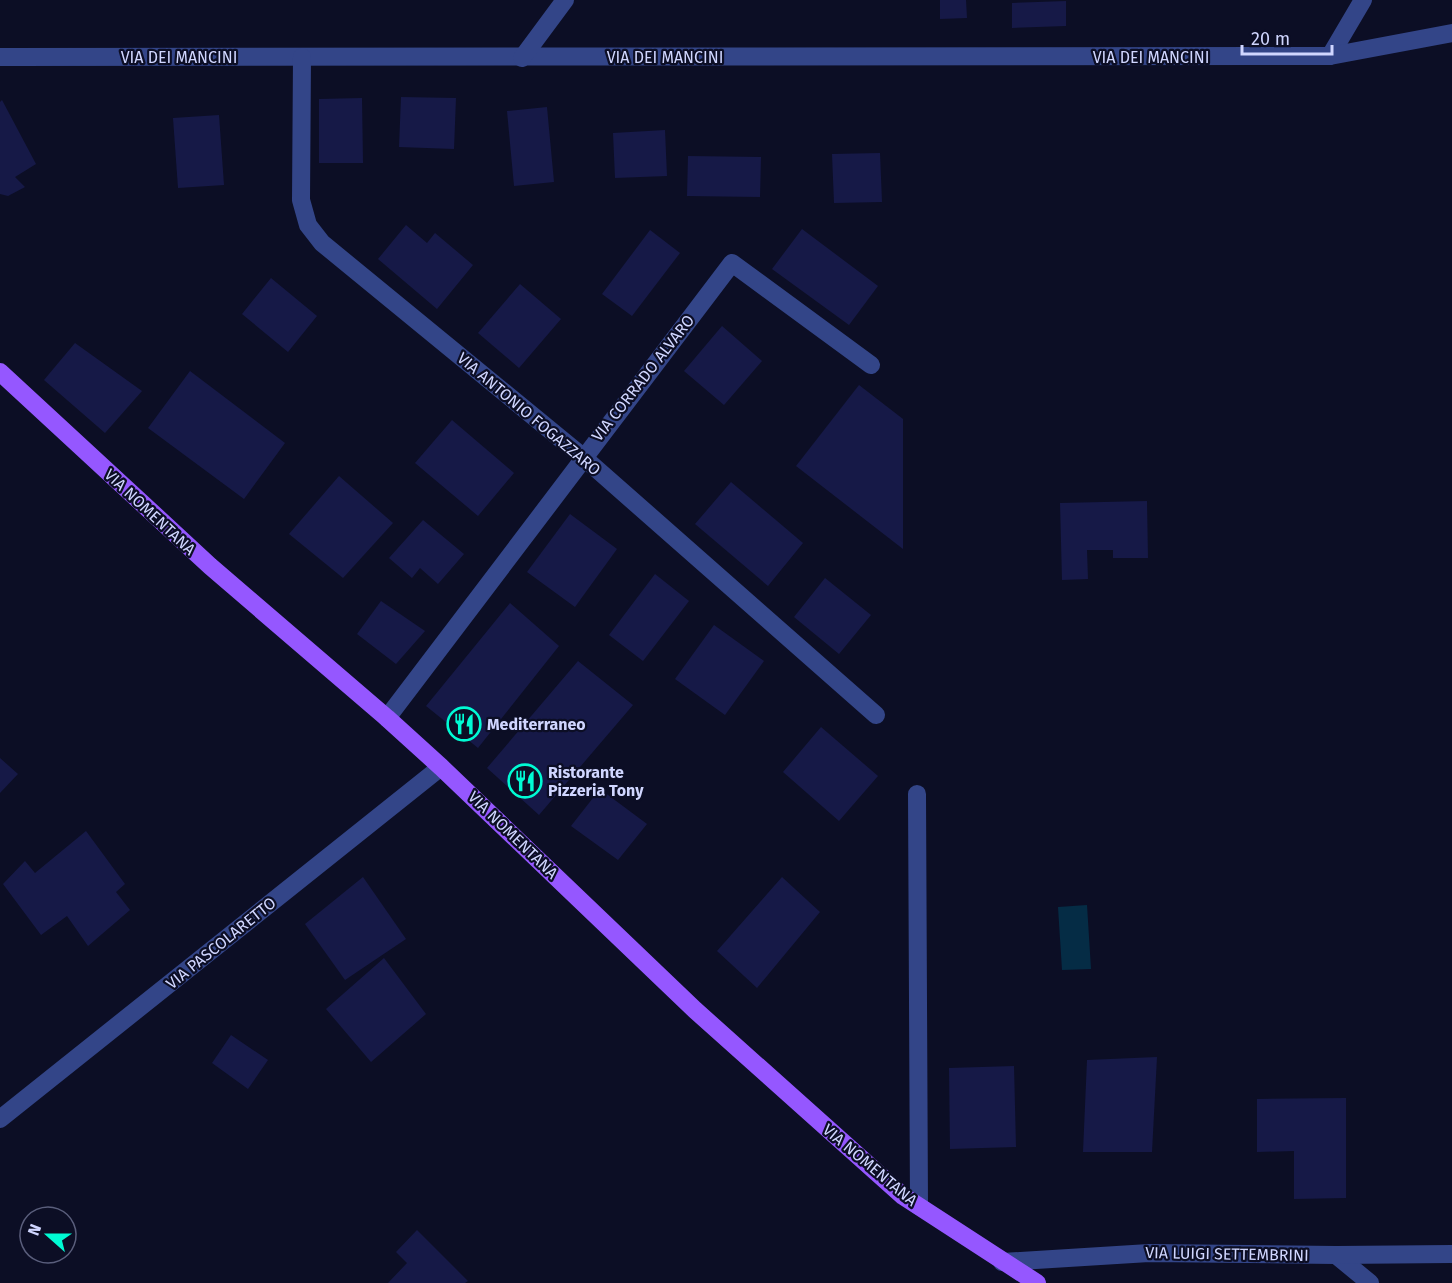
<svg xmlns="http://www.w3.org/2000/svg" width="1452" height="1283" font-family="'Fira Sans',sans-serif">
  <rect width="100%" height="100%" fill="#0c0e25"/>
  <path fill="#052c45" d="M1087 905 1091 969 1062 970 1058 907Z"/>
  <g fill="#161947">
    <path d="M940 0H966L967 18 940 19Z"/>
    <path d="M1066 1V26L1012 28V3Z"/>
    <path d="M401 97 456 98 454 149 399 147Z"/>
    <path d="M362 98 363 163H319V99Z"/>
    <path d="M2 100 36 164 15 177 25 187 8 196 0 194V102Z"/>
    <path d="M547 107 554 182 514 186 507 111Z"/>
    <path d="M219 115 224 185 178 188 173 118Z"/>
    <path d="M665 130 667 176 615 178 613 133Z"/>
    <path d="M880 153 882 202 834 203 832 154Z"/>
    <path d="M688 156 761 157 760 197 687 196Z"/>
    <path d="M406 225 427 243 435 233 473 265 437 309 378 259Z"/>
    <path d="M802 229 878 286 849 325 772 269Z"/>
    <path d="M650 230 680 253 632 316 602 294Z"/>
    <path d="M271 278 317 316 288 352 242 314Z"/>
    <path d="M520 284 561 319 519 368 478 333Z"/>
    <path d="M722 326 762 361 724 405 684 371Z"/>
    <path d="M75 343 142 391 105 433 44 380Z"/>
    <path d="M190 371 285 443 244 499 148 428Z"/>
    <path d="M859 385 903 419V549L796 466Z"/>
    <path d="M452 420 514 473 478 516 415 463Z"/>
    <path d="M339 476 393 523 343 578 289 534Z"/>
    <path d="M731 482 803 543 768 586 695 524Z"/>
    <path d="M1147 501 1148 558H1113V550H1087L1088 579 1062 580 1060 503Z"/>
    <path d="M570 514 617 549 575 607 527 572Z"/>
    <path d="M423 520 464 554 438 584 420 568 412 578 389 558Z"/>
    <path d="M655 574 689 601 643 661 609 635Z"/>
    <path d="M825 578 871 615 839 654 794 617Z"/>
    <path d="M381 601 425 631 396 664 357 634Z"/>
    <path d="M510 603 559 646 478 748 426 706Z"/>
    <path d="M714 625 764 661 725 715 675 679Z"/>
    <path d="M578 661 633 705 539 815 487 768Z"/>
    <path d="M821 727 878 776 839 821 783 772Z"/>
    <path d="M0 758 18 774 0 793Z"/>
    <path d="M600 789 647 824 618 860 571 826Z"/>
    <path d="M86 831 125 884 116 892 130 910 88 946 67 916 41 935 3 884 25 861 35 873Z"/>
    <path d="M363 877 406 939 345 980 305 924Z"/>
    <path d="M782 877 820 912 757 988 717 951Z"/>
    <path d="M384 958 426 1014 371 1062 326 1009Z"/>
    <path d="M231 1035 268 1060 248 1089 212 1063Z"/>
    <path d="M1157 1057 1152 1152H1083L1087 1060Z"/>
    <path d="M1014 1066 1016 1147 950 1149 949 1068Z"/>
    <path d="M1346 1098V1198L1294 1199V1151L1257 1152V1099Z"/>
    <path d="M417 1230 468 1281 465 1283H388L407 1263 396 1252Z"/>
  </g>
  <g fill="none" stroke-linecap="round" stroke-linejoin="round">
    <g stroke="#334588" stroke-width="18">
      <path d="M1330 56 1363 0"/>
      <path d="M0 57 1330 56 1452 33"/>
      <path d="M302 57 301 200 308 225 322 243 583 457 876 715"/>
      <path d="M522 58 565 0"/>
      <path d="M387 718 732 263 871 365"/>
      <path d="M917 794 919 1206"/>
      <path d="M0 1119 441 767"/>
      <path d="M1336 1255 1370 1283"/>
      <path d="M1002 1262 1149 1253 1336 1255 1452 1254"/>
    </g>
    <path stroke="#9557ff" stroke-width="18" d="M0 372 210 566 387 718 441 767 695 1010 903 1196 1037 1283"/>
  </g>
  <defs>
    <g id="restaurant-ring" transform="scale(1.725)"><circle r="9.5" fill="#0c0e25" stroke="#00fbd4" stroke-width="1.5"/><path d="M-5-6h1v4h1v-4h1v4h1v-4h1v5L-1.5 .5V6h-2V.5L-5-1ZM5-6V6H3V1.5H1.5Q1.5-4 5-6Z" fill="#00fbd4"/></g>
  </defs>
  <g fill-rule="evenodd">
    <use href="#restaurant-ring" x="464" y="724"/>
    <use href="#restaurant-ring" x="525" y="781"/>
  </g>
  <g text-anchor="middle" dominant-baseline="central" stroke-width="4.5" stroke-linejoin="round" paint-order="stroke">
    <g font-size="16" fill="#d0d6ff" stroke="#0c0e25">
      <text x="179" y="57">VIA DEI MANCINI</text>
      <text x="665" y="57">VIA DEI MANCINI</text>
      <text x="1151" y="57">VIA DEI MANCINI</text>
      <text transform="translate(643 378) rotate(-52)">VIA CORRADO ALVARO</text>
      <text transform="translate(529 414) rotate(40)">VIA ANTONIO FOGAZZARO</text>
      <text transform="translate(150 512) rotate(43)">VIA NOMENTANA</text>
      <text transform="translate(513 835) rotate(44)">VIA NOMENTANA</text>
      <text transform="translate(221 943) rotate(-39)">VIA PASCOLARETTO</text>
      <text transform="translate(870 1165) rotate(40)">VIA NOMENTANA</text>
      <text transform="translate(1227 1254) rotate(1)">VIA LUIGI SETTEMBRINI</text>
    </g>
    <g font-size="16" font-weight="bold" fill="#d0d6ff" stroke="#0c0e25" text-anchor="start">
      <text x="487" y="724">Mediterraneo</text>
      <text x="548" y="772">Ristorante<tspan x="548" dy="18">Pizzeria Tony</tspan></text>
    </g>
  </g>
  <g transform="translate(48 1235) rotate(291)"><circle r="28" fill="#0c0e25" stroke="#5a5e7c" stroke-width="1.5"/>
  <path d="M0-4.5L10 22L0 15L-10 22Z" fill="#00fbd4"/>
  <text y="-9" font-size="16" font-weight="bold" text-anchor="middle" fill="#d0d6ff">N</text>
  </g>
  <path d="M1242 45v9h90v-9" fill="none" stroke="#d0d6ff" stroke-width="3"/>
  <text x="1251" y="45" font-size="18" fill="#d0d6ff" stroke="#0c0e25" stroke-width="4.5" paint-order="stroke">20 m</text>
</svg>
